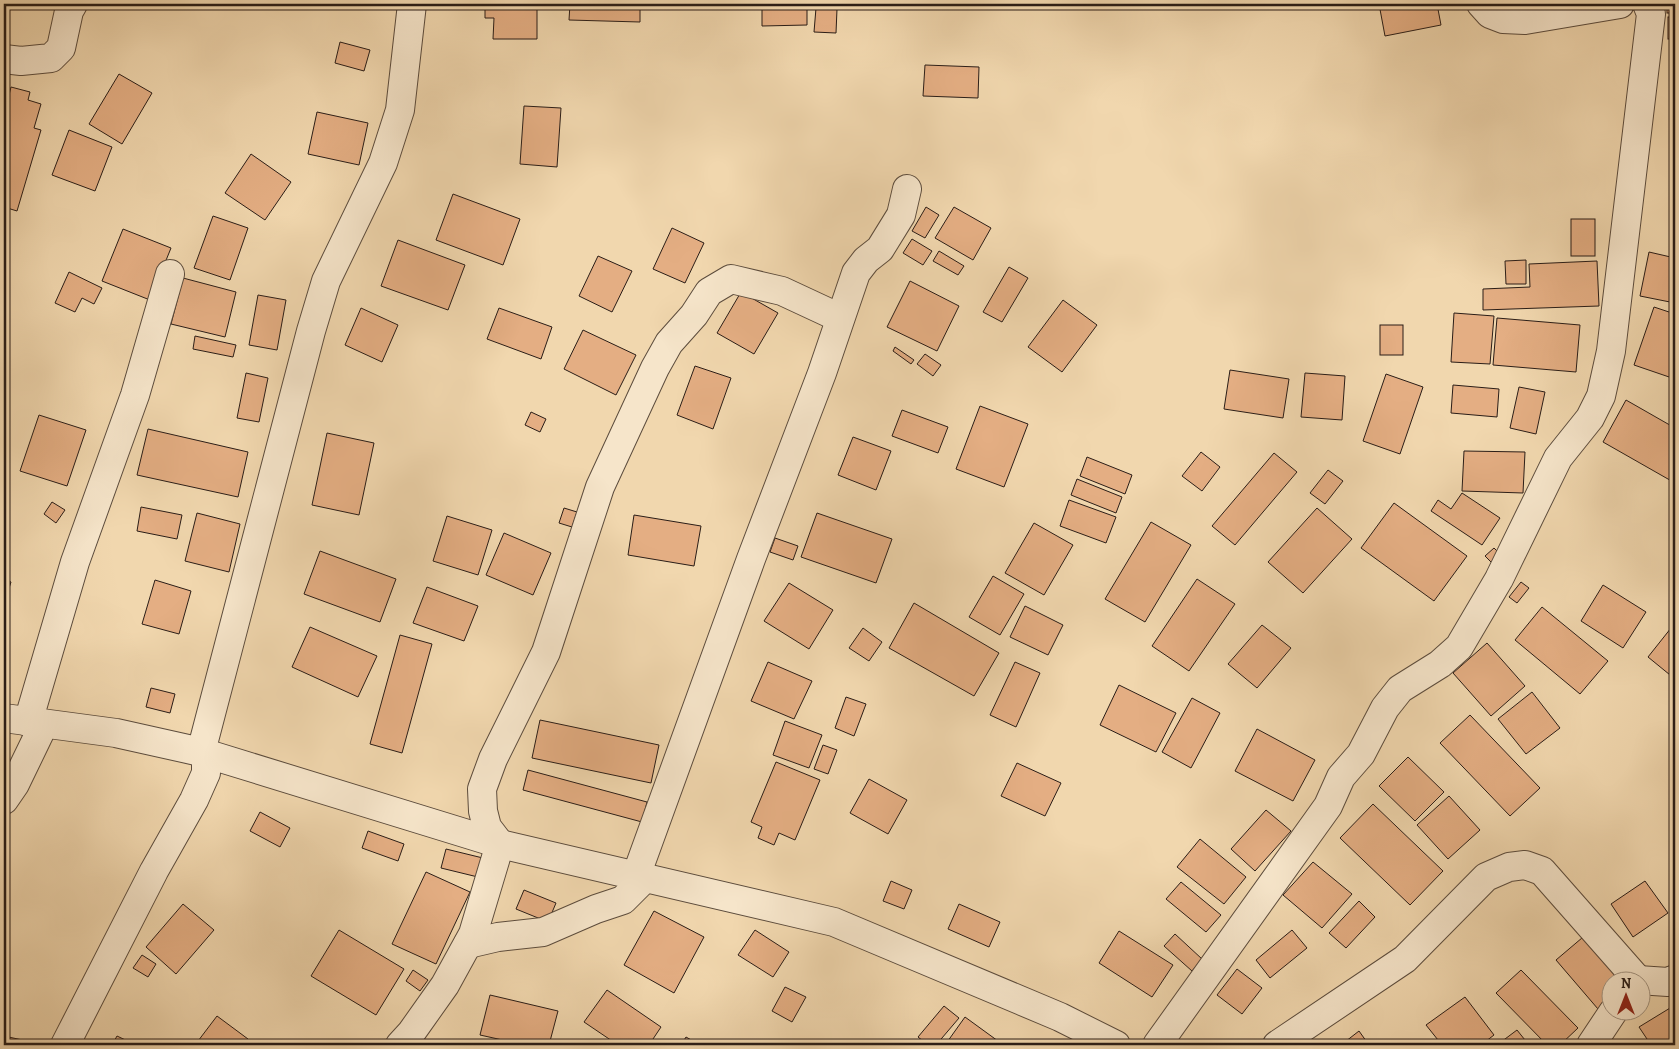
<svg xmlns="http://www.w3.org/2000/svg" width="1679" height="1049" font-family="Alegreya,serif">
  <rect width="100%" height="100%" fill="#f1d7ae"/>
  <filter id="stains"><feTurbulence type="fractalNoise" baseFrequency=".004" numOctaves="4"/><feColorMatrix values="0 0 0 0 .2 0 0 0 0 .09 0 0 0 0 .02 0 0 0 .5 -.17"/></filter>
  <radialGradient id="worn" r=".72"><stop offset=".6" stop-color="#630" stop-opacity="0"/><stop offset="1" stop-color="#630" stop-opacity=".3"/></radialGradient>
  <g fill="#e4ae83" stroke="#2a1d17">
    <path d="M494 4H537V39H493L494 18H485V5H494Z"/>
    <path d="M570 4H640V22L569 20Z"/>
    <path d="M762 4H807V25L762 26Z"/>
    <path d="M1379 4H1437L1441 25 1385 36Z"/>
    <rect x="1667" y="4" width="8" height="9"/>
    <path d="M816 8 837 9 836 33 814 32Z"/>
    <rect x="1668" y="17" width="7" height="22"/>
    <path d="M340 42 370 50 364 71 335 63Z"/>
    <path d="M925 65 979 67 978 98 923 96Z"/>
    <path d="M119 74 152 93 122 144 89 124Z"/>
    <path d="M11 87 30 92 28 100 41 104 34 128 41 130 17 211 4 207V93L9 95Z"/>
    <path d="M524 106 561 108 557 167 520 164Z"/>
    <path d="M317 112 368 123 359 165 308 154Z"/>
    <path d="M69 130 112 147 95 191 52 175Z"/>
    <path d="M251 154 291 182 265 220 225 193Z"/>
    <path d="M453 194 520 219 503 265 436 240Z"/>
    <path d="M926 207 939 215 925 238 912 231Z"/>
    <path d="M954 207 991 228 973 260 935 238Z"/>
    <path d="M213 216 248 228 230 280 194 268Z"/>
    <rect x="1571" y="219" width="24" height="37"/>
    <path d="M672 228 704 243 685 283 653 269Z"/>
    <path d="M123 229 171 248 150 300 102 281Z"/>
    <path d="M912 239 932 251 923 265 903 253Z"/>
    <path d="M398 240 465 265 448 310 381 286Z"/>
    <path d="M939 251 964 266 958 275 933 261Z"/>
    <path d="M1649 252 1675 258V303L1640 296Z"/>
    <path d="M598 256 632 271 612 312 579 296Z"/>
    <path d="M1526 260V284H1506L1505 261Z"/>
    <path d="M1597 261 1599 306 1483 310V289L1530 287 1529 264Z"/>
    <path d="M1009 267 1028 278 1002 322 983 312Z"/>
    <path d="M69 272 102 288 94 304 82 298 75 312 55 303Z"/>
    <path d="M183 278 236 292 225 337 171 324Z"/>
    <path d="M910 281 959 306 937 351 887 327Z"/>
    <path d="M741 292 778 313 754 354 717 333Z"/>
    <path d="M258 295 286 300 277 350 249 345Z"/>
    <path d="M1063 300 1097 325 1062 372 1028 347Z"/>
    <path d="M1654 307 1675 314V379L1634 365Z"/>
    <path d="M361 308 398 325 382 362 345 345Z"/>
    <path d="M499 308 552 327 541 359 487 339Z"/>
    <path d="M1454 313 1494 316 1490 364 1451 362Z"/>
    <path d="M1497 318 1580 325 1576 372 1493 365Z"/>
    <rect x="1380" y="325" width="23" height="30"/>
    <path d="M583 330 636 355 616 395 564 369Z"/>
    <path d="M195 336 236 345 233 357 193 349Z"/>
    <path d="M895 347 914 360 911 364 893 351Z"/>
    <path d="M925 354 941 365 933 376 917 364Z"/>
    <path d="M695 366 731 378 713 429 677 415Z"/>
    <path d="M1230 370 1289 379 1283 418 1224 409Z"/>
    <path d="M246 373 268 378 259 422 237 418Z"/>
    <path d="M1305 373 1345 376 1342 420 1301 417Z"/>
    <path d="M1386 374 1423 387 1400 454 1363 441Z"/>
    <path d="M1453 385 1499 389 1497 417 1451 413Z"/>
    <path d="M1519 387 1545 392 1536 434 1510 428Z"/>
    <path d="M1626 400 1675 428V483L1603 442Z"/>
    <path d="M980 406 1028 424 1004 487 956 469Z"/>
    <path d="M902 410 948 427 938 453 892 436Z"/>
    <path d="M531 412 546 419 540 432 525 425Z"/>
    <path d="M39 415 86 430 67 486 20 471Z"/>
    <path d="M148 429 248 452 238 497 137 475Z"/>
    <path d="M327 433 374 443 359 515 312 505Z"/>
    <path d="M853 437 891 451 876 490 838 475Z"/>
    <path d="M1464 451 1525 452 1523 493 1462 491Z"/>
    <path d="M1201 452 1220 467 1202 491 1182 476Z"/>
    <path d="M1274 453 1297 472 1235 545 1212 526Z"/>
    <path d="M1087 457 1132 475 1125 494 1080 476Z"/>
    <path d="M1328 470 1343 481 1325 504 1310 493Z"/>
    <path d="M1077 479 1122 497 1116 513 1071 495Z"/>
    <path d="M1462 493 1500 518 1482 545 1431 511 1438 500 1451 509Z"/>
    <path d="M1069 500 1116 517 1106 543 1060 526Z"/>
    <path d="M52 502 65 510 56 523 44 514Z"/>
    <path d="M1394 503 1467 556 1434 601 1361 548Z"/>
    <path d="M141 507 182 515 177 539 137 531Z"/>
    <path d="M564 508 577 512 572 527 559 523Z"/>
    <path d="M1317 508 1352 539 1303 593 1268 562Z"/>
    <path d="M197 513 240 524 229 572 185 561Z"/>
    <path d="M817 513 892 539 876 583 801 557Z"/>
    <path d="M634 515 701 526 694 566 628 555Z"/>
    <path d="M447 516 492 530 478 575 433 561Z"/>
    <path d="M1151 522 1191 545 1145 622 1105 599Z"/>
    <path d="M1034 523 1073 545 1044 595 1005 573Z"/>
    <path d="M504 533 551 553 533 595 486 575Z"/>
    <path d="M775 538 798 546 793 560 770 552Z"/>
    <path d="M1494 548 1503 557 1495 566 1485 556Z"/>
    <path d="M320 551 396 579 380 622 304 594Z"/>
    <path d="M993 576 1024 594 1000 635 969 617Z"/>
    <path d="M4 579 11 582 4 604Z"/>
    <path d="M1197 579 1235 604 1189 671 1152 646Z"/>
    <path d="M155 580 191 591 179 634 142 624Z"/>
    <path d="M1521 582 1529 588 1517 603 1509 597Z"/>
    <path d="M789 583 833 610 809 649 764 621Z"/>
    <path d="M1603 585 1646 612 1623 648 1581 621Z"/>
    <path d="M427 587 478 606 464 641 413 623Z"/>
    <path d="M914 603 999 653 974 696 889 648Z"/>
    <path d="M1025 606 1063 625 1048 655 1010 637Z"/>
    <path d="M1542 607 1608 661 1580 694 1515 640Z"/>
    <path d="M1675 623V679L1648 657Z"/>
    <path d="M1262 625 1291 648 1257 688 1228 664Z"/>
    <path d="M310 627 377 656 358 697 292 667Z"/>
    <path d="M863 628 882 642 869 661 849 648Z"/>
    <path d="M400 635 432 644 402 753 370 744Z"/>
    <path d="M1487 643 1525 686 1491 716 1453 673Z"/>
    <path d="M768 662 812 681 794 719 751 701Z"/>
    <path d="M1015 662 1040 673 1016 727 990 715Z"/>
    <path d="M1119 685 1176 713 1156 752 1100 725Z"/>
    <path d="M151 688 175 694 170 713 146 707Z"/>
    <path d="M1532 692 1560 728 1526 754 1498 719Z"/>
    <path d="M846 697 866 704 854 736 835 728Z"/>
    <path d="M1192 698 1220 713 1191 768 1162 752Z"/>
    <path d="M1470 715 1540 788 1510 816 1440 743Z"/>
    <path d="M540 720 659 745 651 783 532 758Z"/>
    <path d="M785 721 822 735 809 768 773 755Z"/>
    <path d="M1257 729 1315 760 1293 801 1235 771Z"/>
    <path d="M823 745 837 750 828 774 814 769Z"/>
    <path d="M1408 757 1444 792 1415 821 1379 786Z"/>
    <path d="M776 762 820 780 795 840 779 833 774 845 758 838 762 827 751 822Z"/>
    <path d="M1017 763 1061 783 1045 816 1001 796Z"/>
    <path d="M528 770 647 802 642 822 523 790Z"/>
    <path d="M869 779 907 800 888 834 850 813Z"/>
    <path d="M1449 796 1480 830 1448 859 1417 825Z"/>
    <path d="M1373 804 1443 871 1410 905 1340 838Z"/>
    <path d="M1266 810 1291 831 1255 871 1231 849Z"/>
    <path d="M260 812 290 828 280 847 250 831Z"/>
    <path d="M368 831 404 844 398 861 362 848Z"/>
    <path d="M1200 839 1246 877 1224 904 1177 867Z"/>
    <path d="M446 849 487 859 482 878 441 868Z"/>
    <path d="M1313 862 1352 894 1322 928 1283 895Z"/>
    <path d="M426 872 470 892 436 964 392 944Z"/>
    <path d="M891 881 912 890 904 909 883 901Z"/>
    <path d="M1645 881 1668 913 1633 937 1611 904Z"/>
    <path d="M1181 882 1221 915 1206 932 1166 899Z"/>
    <path d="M524 890 556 903 548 922 516 909Z"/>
    <path d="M1359 901 1375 917 1346 948 1329 933Z"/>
    <path d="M183 904 214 930 176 974 146 947Z"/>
    <path d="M959 904 1000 922 989 947 948 929Z"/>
    <path d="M654 911 704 937 674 993 624 965Z"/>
    <path d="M339 930 404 969 376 1015 311 976Z"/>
    <path d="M755 930 789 952 773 977 738 955Z"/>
    <path d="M1292 930 1307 948 1270 978 1256 960Z"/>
    <path d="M1119 931 1173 965 1152 997 1099 963Z"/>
    <path d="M1589 932 1630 982H1612V997L1598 1009 1556 960Z"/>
    <path d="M1175 934 1202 959 1192 971 1164 946Z"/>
    <path d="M142 955 156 964 148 977 133 968Z"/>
    <path d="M1237 969 1262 988 1242 1014 1217 995Z"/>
    <path d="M413 970 428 980 420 991 406 981Z"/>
    <path d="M1521 970 1578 1028 1560 1045H1547L1496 993Z"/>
    <path d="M785 987 806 997 792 1022 772 1011Z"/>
    <path d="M607 990 661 1027 649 1045H618L584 1022Z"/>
    <path d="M490 995 558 1011 549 1045H525L480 1035Z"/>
    <path d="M1465 997 1494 1035 1481 1045H1442L1426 1025Z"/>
    <path d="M1675 1005V1045H1651L1639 1027Z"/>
    <path d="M944 1006 959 1018 936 1045H928L918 1037Z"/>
    <path d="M217 1016 248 1039 243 1045H195Z"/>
    <path d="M965 1017 998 1041 995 1045H945Z"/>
    <path d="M1517 1030 1529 1045H1497Z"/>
    <path d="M1359 1031 1369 1045H1341Z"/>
    <path d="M4 1036 27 1041 26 1045H4Z"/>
    <path d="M117 1036 136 1045H112Z"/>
    <path d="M686 1037 700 1045H681Z"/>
  </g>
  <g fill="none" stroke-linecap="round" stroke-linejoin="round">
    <g stroke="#5c4c3d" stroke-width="30">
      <g id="street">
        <path d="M1481 4 1490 14 1503 19 1525 20 1620 4"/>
        <path d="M4 59 21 61 51 58 61 48 69 11 73 4"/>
        <path d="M4 718 116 733 201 752 500 844 834 922 1060 1017 1116 1045"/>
        <path d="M28 722 75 562 135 395 170 274"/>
        <path d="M4 800 15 784 44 724"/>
        <path d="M636 876 751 559 822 373 856 273 866 260 880 249 901 215 907 189"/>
        <path d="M468 944 498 937 543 932 596 909 623 900 645 878"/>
        <path d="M1637 982 1638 980 1668 982 1675 979"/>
        <path d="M65 1045 154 871 194 800 206 773V760L201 752 311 331 326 281 383 163 400 110 412 4"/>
        <path d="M400 1045 411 1033 445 985 473 934 500 844 487 827 483 811 482 789 493 759 546 652 600 487 655 368 669 343 694 315 709 292 731 279 782 291 840 318"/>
        <path d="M1157 1045 1328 806 1341 777 1361 754 1385 708 1400 689 1440 664 1459 647 1499 579 1558 458 1590 418 1601 396 1611 351 1651 14 1647 4"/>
        <path d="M1277 1045 1405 959 1486 877 1509 867 1525 865 1542 871 1638 980"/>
        <path d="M1591 1045 1613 1012"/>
      </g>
    </g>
    <use href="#street" stroke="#f6e5ca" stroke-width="28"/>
  </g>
  <rect width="1679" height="1049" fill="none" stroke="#f1d7ae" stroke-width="20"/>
  <rect x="5" y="5" width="1669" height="1039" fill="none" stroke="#2a1d17" stroke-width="2.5"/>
  <rect x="10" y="10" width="1659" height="1029" fill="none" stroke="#2a1d17"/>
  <g transform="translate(1626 996)"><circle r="24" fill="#f6e5ca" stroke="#a49582"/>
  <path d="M0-4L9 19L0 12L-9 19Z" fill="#8f2418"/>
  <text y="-8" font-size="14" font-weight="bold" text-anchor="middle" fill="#2a1d17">N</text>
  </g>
  <rect width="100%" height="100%" filter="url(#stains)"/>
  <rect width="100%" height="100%" fill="url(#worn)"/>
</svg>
